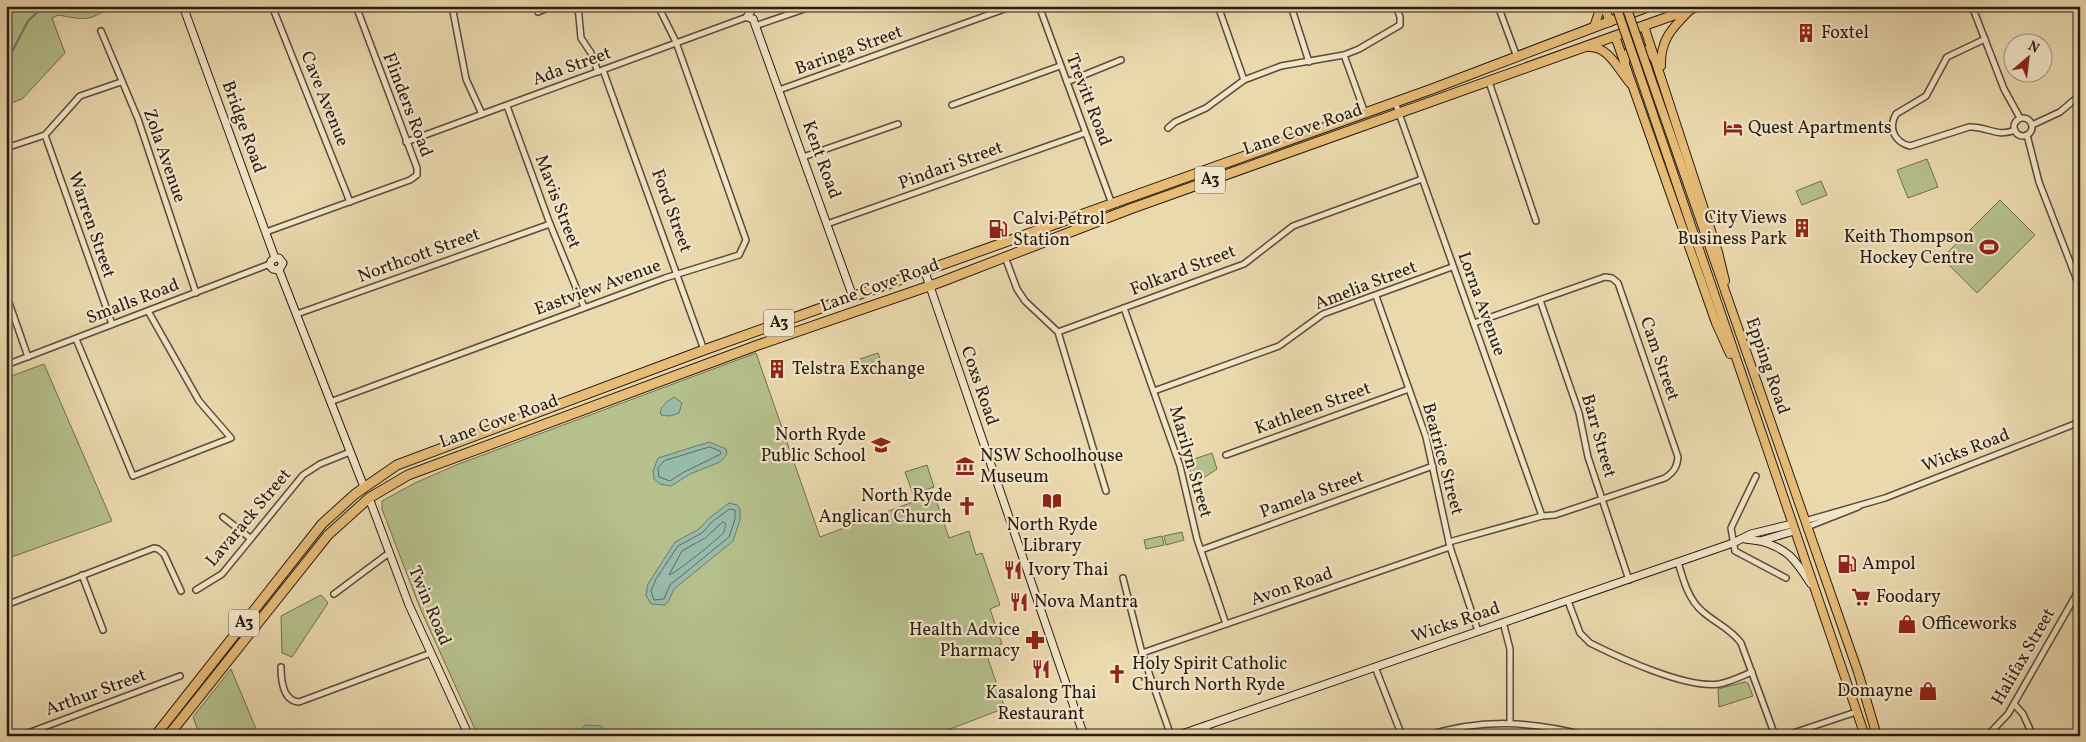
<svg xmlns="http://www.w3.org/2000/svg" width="2086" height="742" font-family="Vollkorn,serif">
  <rect width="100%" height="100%" fill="#ebd9ae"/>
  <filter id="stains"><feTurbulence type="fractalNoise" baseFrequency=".004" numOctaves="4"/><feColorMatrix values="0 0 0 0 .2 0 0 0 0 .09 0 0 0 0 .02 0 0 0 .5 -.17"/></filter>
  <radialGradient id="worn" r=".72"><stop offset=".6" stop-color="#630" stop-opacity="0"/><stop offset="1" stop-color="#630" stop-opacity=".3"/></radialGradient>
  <g fill="#b5c08c" stroke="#6f6e4f">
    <path d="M6 6H110C90 23 82 19 58 15L52 18 65 53 22 99 6 105Z"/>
    <path d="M1927 159 1938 187 1908 198 1897 170Z"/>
    <path d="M1821 181 1827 195 1802 205 1796 191Z"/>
    <path d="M2000 200 2035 235 1977 293 1942 258Z"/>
    <path d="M756 353 820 537 934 494 949 538 969 531 976 555 982 553 1000 605 990 609 1002 644 985 650 1005 708 932 736H478L420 608 382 509V501L415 483 456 465Z"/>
    <path d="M878 353 883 367 856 376 851 362Z"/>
    <path d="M44 364 112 521 6 559V378Z"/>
    <path d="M1212 453 1217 469 1193 485 1188 461Z"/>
    <path d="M927 465 934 487 913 494 905 472Z"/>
    <path d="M1182 532 1184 540 1166 545 1164 536Z"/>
    <path d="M1162 536 1164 545 1146 549 1144 540Z"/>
    <path d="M321 595 328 603 292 657 282 653 281 616Z"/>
    <path d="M231 669 259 736H200L193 717Z"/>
    <path d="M1745 682 1748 683 1753 696 1719 707 1718 689Z"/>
  </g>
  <g fill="#98baaa" stroke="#6c7b6d">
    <path d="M674 397 682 403 679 413 670 416 661 415C658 407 668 401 674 397Z"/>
    <path d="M709 442 726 449 727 454 720 462 690 474 671 486 660 484 654 479 653 471 658 458Z"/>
    <path d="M729 503 737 505 740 509V520L733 541 674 589 669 600 665 605 651 604 646 595 648 584 675 542 699 529 708 519Z"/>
    <path d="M585 725 601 726 613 736H576Z"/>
  </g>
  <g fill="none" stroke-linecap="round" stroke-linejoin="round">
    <g stroke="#606b5e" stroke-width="1">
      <path d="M710 447 720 451 721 454 684 472 670 481 659 477 658 468 664 461Z"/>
      <path d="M730 509 735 510V519L729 537 670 585 664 599 654 600 651 591 656 579 678 546 702 533 712 522Z"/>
      <path d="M723 522 726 524C725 526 725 529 724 532 720 538 673 575 669 575L682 551 705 538Z"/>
    </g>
    <path stroke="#6c7b6d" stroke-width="2" d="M6 63 28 21 44 6"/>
    <g stroke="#5a4b39" stroke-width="8">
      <g id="street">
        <path d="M272 6 350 202"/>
        <path d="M452 6 466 79 482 114"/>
        <path d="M578 6 581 38 591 53 598 72"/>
        <path d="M1039 6 1112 204"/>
        <path d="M1218 6 1244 80"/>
        <path d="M1291 6 1309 62"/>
        <path d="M1498 6 1517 57"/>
        <path d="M1972 6 2004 89 2020 118"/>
        <path d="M538 12 553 6"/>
        <path d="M755 26 813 6"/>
        <path d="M101 31 138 119 196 293"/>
        <path d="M1985 39 1947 57 1926 96 1896 114C1888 128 1894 142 1910 146L1969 127C1987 126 1997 138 2015 130"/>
        <path d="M1344 55 1365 113"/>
        <path d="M603 70 704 350"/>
        <path d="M1067 82 1121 60"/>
        <path d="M1489 82 1536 221"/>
        <path d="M779 90 1013 6"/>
        <path d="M1395 102 1542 516"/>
        <path d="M952 105 1060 66"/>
        <path d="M507 106 550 224 584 307"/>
        <circle cx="2023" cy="127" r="9"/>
        <path d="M2032 125 2060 112 2080 95"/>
        <path d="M1168 128 1175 122 1206 108 1244 80 1281 66 1344 55 1359 49 1400 25V17L1396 6"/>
        <path d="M45 135 112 324"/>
        <path d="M2027 135 2039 182 2080 288"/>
        <path d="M406 142 747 17"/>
        <path d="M6 148 45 135 80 96 121 82"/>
        <path d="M803 157 898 124"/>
        <path d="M827 224 1085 133"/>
        <path d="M266 232 410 180 417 175V168L356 6"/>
        <path d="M1005 257 1017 289 1025 301 1058 332 1106 491"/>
        <path d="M6 294 28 357"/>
        <path d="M1376 296 1426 437 1450 547 1478 631"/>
        <path d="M1540 300 1579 413 1588 457 1629 580"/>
        <path d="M1124 308 1180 466 1197 539 1226 624"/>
        <path d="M297 314 550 224"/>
        <path d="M1058 332 1244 264 1293 226 1422 179"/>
        <path d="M76 339 133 476 231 438 199 401 148 311"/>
        <path d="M6 365 270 264"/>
        <path d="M1154 391 1279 346 1323 314 1452 267"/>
        <path d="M330 402 665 278 739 255 746 240 676 42 658 6"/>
        <path d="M1226 455 1409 389"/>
        <path d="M1756 476 1731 528 1735 551 1786 578"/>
        <path d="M223 517 250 538"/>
        <path d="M1805 521 1885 498 2080 422"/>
        <path d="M1807 527 1858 507"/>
        <path d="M1449 542 1542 516 1555 515 1665 478C1674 472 1677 467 1678 457L1618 283 1612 278 1605 277 1474 323"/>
        <path d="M1201 550 1433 466"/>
        <path d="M1678 562C1683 579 1688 599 1702 611 1715 623 1730 628 1741 643L1774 733"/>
        <path d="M82 575 103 630"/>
        <path d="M1123 578 1142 653 1171 736"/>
        <path d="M196 590 222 574 303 475 320 464 350 452"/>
        <path d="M334 594 389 553"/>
        <path d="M1568 601 1580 633 1590 643C1620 658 1687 689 1719 684 1730 682 1742 676 1752 672"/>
        <path d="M6 605 154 548 158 549 164 554 181 591"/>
        <path d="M1503 622 1510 649V722"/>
        <path d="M1142 653 1450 547"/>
        <path d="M281 667C281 680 283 701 299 702L431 653"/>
        <path d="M1375 667 1402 736"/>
        <path d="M2014 704 2023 714 2033 736"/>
        <path d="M1206 725 1210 736"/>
        <path d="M20 736 180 676"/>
        <path d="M1426 736C1482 718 1531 721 1588 736"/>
        <path d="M1784 736 1856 712"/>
        <path d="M1987 736 2008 714 2080 588"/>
      </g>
    </g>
    <g stroke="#291c12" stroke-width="9">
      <g id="secondary">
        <path d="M183 6 275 258"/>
        <path d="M751 11 747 17 753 19"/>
        <path d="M753 19 853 297"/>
        <path d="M275 258 271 261 270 266 273 269 279 270"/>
        <path d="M275 258H279L283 263 279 270"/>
        <path d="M279 270 364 487"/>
        <path d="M925 272 1084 736"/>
        <path d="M369 498 409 605 469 736"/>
        <path d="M1745 539 1760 541 1794 531"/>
        <path d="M1760 541C1789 549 1795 560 1811 584"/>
        <path d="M1176 736 1733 543 1751 534 1792 524"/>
      </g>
    </g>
    <g stroke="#291c12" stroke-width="10">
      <g id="primary">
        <path d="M1604 6 1610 22"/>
        <path d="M1644 26 1718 252 1725 281"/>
        <path d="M1594 27 1601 6"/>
        <path d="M1615 36 1716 323 1730 354"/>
        <path d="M1589 47C1609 46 1619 71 1631 84"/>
        <path d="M1625 62 1629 51C1640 47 1646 48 1653 57"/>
        <path d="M1661 66C1660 40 1672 28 1690 10"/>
        <path d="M1647 67 1858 672 1877 736"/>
        <path d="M1638 70 1865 736"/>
      </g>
    </g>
    <g stroke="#291c12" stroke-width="11">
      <g id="highway">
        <path d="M155 736 322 524 355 494 397 465 704 350 1432 89 1650 6"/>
        <path d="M168 736 328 535 369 498 408 475 758 345 938 283 1130 209 1699 6"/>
      </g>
    </g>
    <use href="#street" stroke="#f2e6ca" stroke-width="5"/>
    <use href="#secondary" stroke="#f2e6ca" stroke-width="7"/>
    <use href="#primary" stroke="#e6bc77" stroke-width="8"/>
    <use href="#highway" stroke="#e6bc77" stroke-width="9"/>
    <g stroke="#291c12" stroke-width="10" stroke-linecap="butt">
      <g id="primary-bridge">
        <path d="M1616 6 1638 70"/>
        <path d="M1626 6 1647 67"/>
      </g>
    </g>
    <use href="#primary-bridge" stroke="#e6bc77" stroke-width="8"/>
  </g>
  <defs>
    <g id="building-bare" transform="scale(1.5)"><path d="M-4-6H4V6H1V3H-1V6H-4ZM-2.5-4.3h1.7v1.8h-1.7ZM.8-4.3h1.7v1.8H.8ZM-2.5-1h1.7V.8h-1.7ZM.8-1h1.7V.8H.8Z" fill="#8f2418" stroke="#f2e6ca" stroke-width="2.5" paint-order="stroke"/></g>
    <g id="hotel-bare" transform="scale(1.5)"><path d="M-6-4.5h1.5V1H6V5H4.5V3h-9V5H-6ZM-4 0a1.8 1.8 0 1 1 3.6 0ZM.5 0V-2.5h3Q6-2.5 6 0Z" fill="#8f2418" stroke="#f2e6ca" stroke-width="2.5" paint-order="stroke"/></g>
    <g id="fuel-bare" transform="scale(1.5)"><path d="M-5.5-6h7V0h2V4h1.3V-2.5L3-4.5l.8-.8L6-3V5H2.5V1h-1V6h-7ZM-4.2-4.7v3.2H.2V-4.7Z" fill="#8f2418" stroke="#f2e6ca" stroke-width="2.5" paint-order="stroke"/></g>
    <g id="stadium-bare" transform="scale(1.5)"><path d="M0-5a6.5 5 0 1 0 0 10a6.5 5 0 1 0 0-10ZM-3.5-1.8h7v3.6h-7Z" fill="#8f2418" stroke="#f2e6ca" stroke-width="2.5" paint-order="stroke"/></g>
    <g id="school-bare" transform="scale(1.5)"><path d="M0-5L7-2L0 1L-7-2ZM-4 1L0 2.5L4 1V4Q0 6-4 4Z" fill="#8f2418" stroke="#f2e6ca" stroke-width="2.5" paint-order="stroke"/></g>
    <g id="museum-bare" transform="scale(1.5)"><path d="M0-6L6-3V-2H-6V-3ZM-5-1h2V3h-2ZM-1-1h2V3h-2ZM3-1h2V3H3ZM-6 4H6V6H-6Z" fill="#8f2418" stroke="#f2e6ca" stroke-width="2.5" paint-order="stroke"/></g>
    <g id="library-bare" transform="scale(1.5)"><path d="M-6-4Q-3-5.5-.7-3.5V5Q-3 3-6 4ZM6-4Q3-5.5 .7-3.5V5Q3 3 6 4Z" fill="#8f2418" stroke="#f2e6ca" stroke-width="2.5" paint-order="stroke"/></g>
    <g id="church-bare" transform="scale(1.5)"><path d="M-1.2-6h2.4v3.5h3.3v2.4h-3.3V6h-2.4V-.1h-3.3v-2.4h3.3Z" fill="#8f2418" stroke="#f2e6ca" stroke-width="2.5" paint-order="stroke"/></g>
    <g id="restaurant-bare" transform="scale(1.5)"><path d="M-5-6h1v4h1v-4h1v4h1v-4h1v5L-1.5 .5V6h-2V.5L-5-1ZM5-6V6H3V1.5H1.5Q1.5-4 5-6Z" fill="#8f2418" stroke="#f2e6ca" stroke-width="2.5" paint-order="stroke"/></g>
    <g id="supermarket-bare" transform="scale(1.5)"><path d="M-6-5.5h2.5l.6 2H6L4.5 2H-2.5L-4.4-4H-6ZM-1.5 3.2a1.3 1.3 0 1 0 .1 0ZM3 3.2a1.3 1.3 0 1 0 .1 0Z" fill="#8f2418" stroke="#f2e6ca" stroke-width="2.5" paint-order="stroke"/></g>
    <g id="shop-bare" transform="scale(1.5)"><path d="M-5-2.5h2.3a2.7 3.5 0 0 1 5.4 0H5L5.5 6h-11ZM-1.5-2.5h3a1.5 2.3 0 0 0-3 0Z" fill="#8f2418" stroke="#f2e6ca" stroke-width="2.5" paint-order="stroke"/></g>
    <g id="pharmacy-bare" transform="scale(1.5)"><path d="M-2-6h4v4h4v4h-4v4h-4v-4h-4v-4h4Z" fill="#8f2418" stroke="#f2e6ca" stroke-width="2.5" paint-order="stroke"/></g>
  </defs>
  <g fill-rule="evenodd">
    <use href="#building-bare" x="1806" y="33"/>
    <use href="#hotel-bare" x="1733" y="128"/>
    <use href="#building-bare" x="1802" y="228"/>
    <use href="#fuel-bare" x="998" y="229"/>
    <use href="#stadium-bare" x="1989" y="247"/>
    <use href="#building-bare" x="777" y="369"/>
    <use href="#school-bare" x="881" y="445"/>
    <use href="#museum-bare" x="965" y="466"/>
    <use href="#library-bare" x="1052" y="501"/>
    <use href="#church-bare" x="967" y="506"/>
    <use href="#fuel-bare" x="1847" y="564"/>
    <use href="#restaurant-bare" x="1013" y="570"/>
    <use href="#supermarket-bare" x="1861" y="597"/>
    <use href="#restaurant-bare" x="1019" y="602"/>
    <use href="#shop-bare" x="1907" y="624"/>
    <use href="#pharmacy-bare" x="1035" y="640"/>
    <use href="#restaurant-bare" x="1041" y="669"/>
    <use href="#church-bare" x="1117" y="674"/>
    <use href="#shop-bare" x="1928" y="691"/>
  </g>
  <g text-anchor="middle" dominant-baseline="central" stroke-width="4.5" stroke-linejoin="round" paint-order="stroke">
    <g fill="#f2e6ca" stroke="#655949" stroke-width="1">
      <rect x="1195" y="166.5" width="30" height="27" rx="4"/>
      <rect x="764" y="309.5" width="30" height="27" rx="4"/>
      <rect x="229" y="609.5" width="30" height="27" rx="4"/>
    </g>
    <g font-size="16" font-weight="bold" fill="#291c12">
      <text x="1210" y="180">A3</text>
      <text x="779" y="323">A3</text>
      <text x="244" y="623">A3</text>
    </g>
    <g font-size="18" fill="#291c12" stroke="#f2e6ca" text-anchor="start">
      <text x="1821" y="33">Foxtel</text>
      <text x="1748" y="128">Quest Apartments</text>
      <text x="1787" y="218" text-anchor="end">City Views<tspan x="1787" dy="21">Business Park</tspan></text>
      <text x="1013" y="219">Calvi Petrol<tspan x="1013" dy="21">Station</tspan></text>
      <text x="1974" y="237" text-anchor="end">Keith Thompson<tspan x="1974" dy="21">Hockey Centre</tspan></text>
      <text x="792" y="369">Telstra Exchange</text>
      <text x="866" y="435" text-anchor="end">North Ryde<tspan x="866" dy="21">Public School</tspan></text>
      <text x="980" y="456">NSW Schoolhouse<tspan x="980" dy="21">Museum</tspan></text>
      <text x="952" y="496" text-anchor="end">North Ryde<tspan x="952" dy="21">Anglican Church</tspan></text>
      <text x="1052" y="525" text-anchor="middle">North Ryde<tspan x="1052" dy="21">Library</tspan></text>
      <text x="1862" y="564">Ampol</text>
      <text x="1028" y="570">Ivory Thai</text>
      <text x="1876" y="597">Foodary</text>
      <text x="1034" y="602">Nova Mantra</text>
      <text x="1922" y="624">Officeworks</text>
      <text x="1020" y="630" text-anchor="end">Health Advice<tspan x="1020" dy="21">Pharmacy</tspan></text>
      <text x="1132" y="664">Holy Spirit Catholic<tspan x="1132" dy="21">Church North Ryde</tspan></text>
      <text x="1913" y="691" text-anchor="end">Domayne</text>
      <text x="1041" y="693" text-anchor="middle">Kasalong Thai<tspan x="1041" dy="21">Restaurant</tspan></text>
    </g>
    <g font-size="18" fill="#291c12" stroke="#f2e6ca">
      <text transform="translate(849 51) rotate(-20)">Baringa Street</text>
      <text transform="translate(572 67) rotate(-20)">Ada Street</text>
      <text transform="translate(324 99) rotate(68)">Cave Avenue</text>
      <text transform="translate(1088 100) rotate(69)">Trevitt Road</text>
      <text transform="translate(407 105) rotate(69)">Flinders Road</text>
      <text transform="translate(243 127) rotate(70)">Bridge Road</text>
      <text transform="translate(1303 130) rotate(-19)">Lane Cove Road</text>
      <text transform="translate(164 156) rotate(71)">Zola Avenue</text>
      <text transform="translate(821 160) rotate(70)">Kent Road</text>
      <text transform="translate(951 166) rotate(-20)">Pindari Street</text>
      <text transform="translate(557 202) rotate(69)">Mavis Street</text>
      <text transform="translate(671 211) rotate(70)">Ford Street</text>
      <text transform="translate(91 225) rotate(71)">Warren Street</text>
      <text transform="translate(419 256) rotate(-20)">Northcott Street</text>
      <text transform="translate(1183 271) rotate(-21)">Folkard Street</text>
      <text transform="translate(880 286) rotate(-20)">Lane Cove Road</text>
      <text transform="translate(1366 286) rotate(-21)">Amelia Street</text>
      <text transform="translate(598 288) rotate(-20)">Eastview Avenue</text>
      <text transform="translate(133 302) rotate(-21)">Smalls Road</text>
      <text transform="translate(1481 304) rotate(70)">Lorna Avenue</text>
      <text transform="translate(1659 359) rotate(71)">Cam Street</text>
      <text transform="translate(1767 366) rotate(71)">Epping Road</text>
      <text transform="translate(979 386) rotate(71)">Coxs Road</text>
      <text transform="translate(1313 409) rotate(-20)">Kathleen Street</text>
      <text transform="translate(499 422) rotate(-20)">Lane Cove Road</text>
      <text transform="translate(1598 436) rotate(74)">Barr Street</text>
      <text transform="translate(1966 451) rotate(-21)">Wicks Road</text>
      <text transform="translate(1442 459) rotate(75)">Beatrice Street</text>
      <text transform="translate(1190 462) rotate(74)">Marilyn Street</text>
      <text transform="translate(1312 495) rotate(-20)">Pamela Street</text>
      <text transform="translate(249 518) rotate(-50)">Lavarack Street</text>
      <text transform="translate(1292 587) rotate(-19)">Avon Road</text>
      <text transform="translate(429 606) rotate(67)">Twin Road</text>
      <text transform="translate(1456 623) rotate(-19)">Wicks Road</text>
      <text transform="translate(2024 657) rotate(-60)">Halifax Street</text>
      <text transform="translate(96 693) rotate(-20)">Arthur Street</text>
    </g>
  </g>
  <rect width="2086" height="742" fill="none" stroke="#ebd9ae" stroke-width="25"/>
  <rect x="8" y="8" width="2071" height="727" fill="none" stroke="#291c12" stroke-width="2.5"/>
  <rect x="12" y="12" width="2061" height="717" fill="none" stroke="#291c12"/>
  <g transform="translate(2028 58) rotate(28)"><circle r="24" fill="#f2e6ca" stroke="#a29580"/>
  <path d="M0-4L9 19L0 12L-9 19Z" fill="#8f2418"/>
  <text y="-8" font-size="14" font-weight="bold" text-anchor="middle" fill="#291c12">N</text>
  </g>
  <rect width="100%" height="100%" filter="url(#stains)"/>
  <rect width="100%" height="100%" fill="url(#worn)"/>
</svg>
